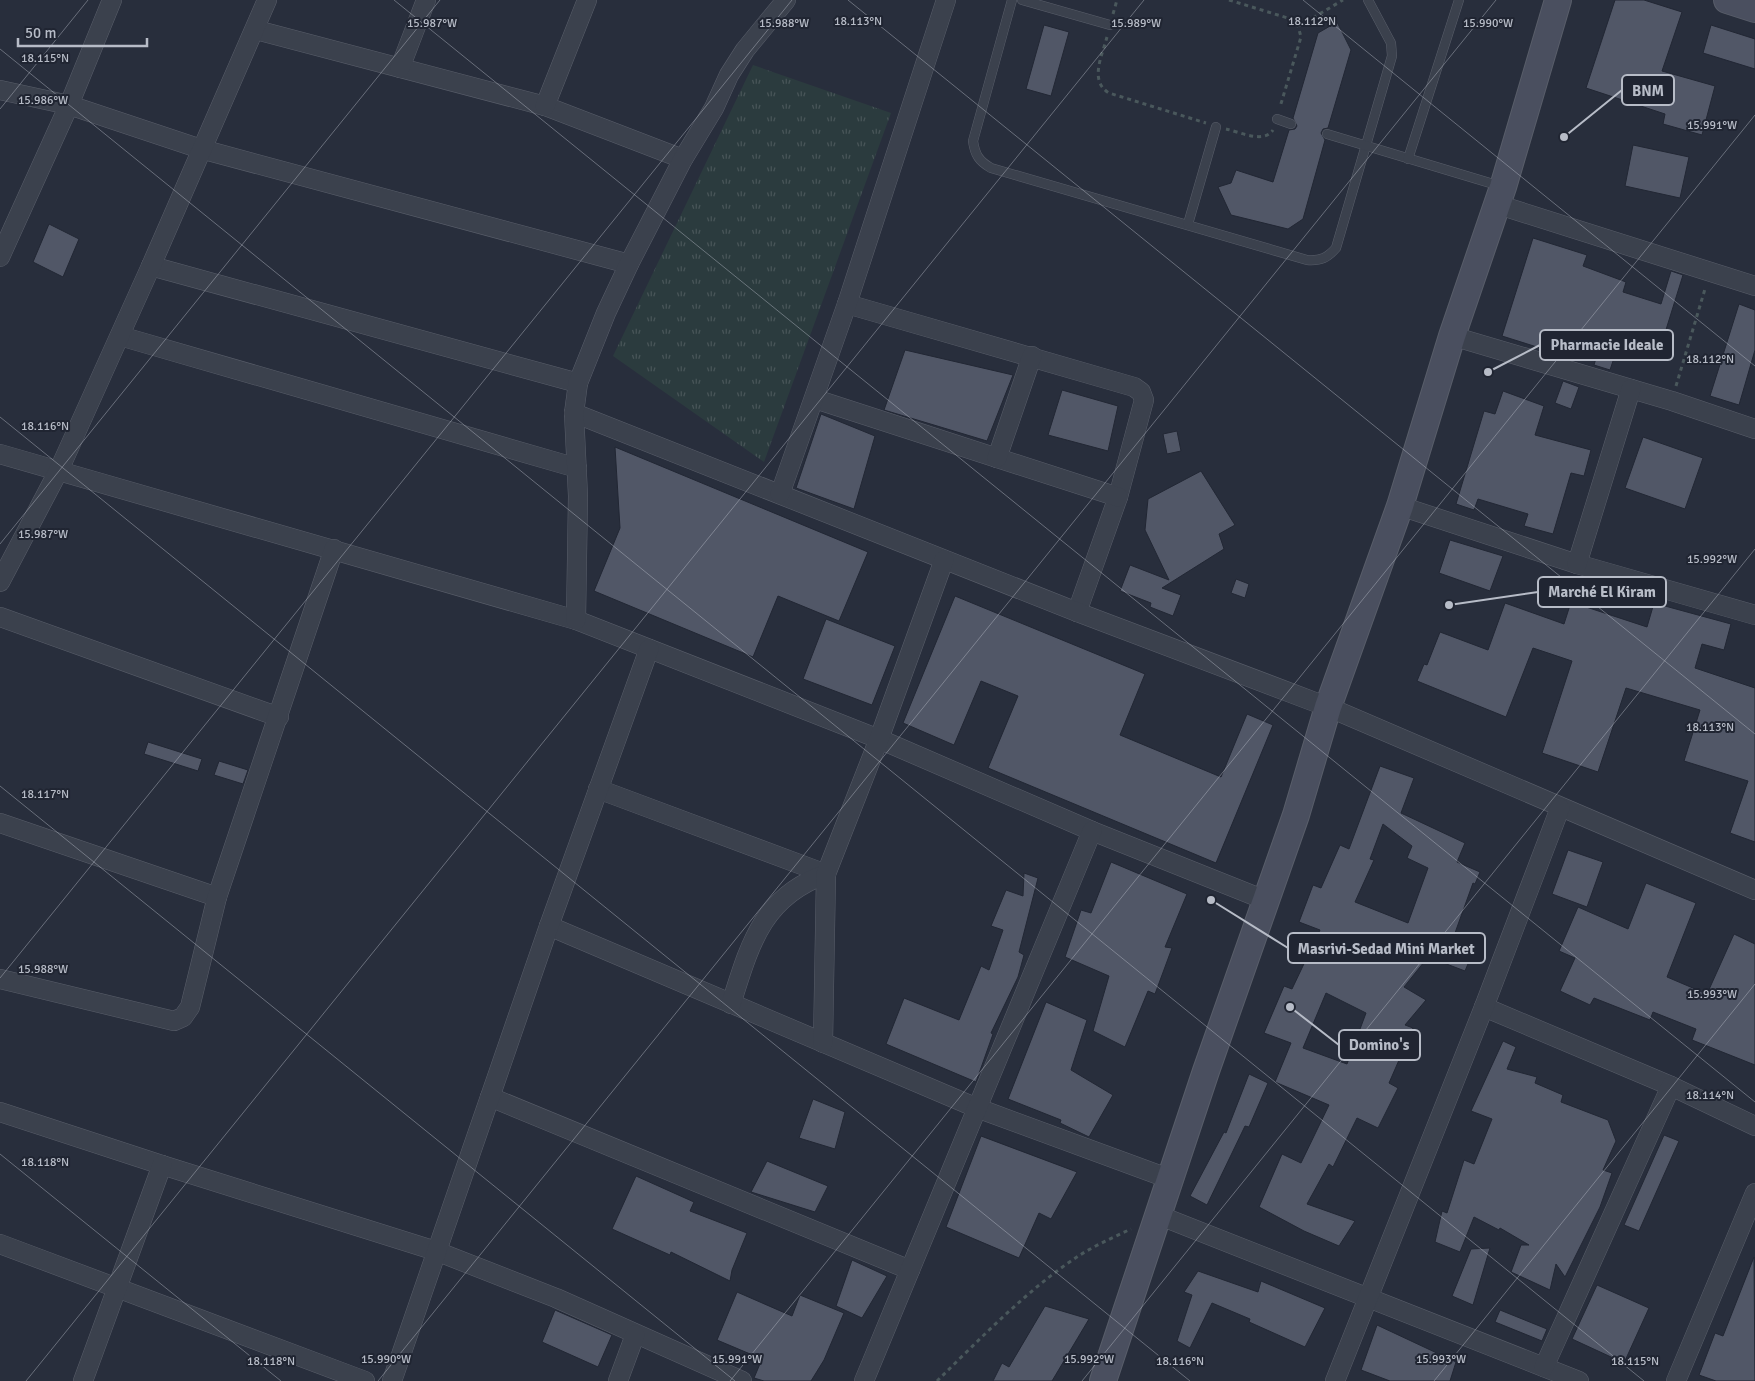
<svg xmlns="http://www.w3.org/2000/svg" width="1755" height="1381" font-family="Signika,sans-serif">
  <defs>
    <pattern id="grass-tufts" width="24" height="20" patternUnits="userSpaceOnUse" patternTransform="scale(1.25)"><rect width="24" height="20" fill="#2b3b3e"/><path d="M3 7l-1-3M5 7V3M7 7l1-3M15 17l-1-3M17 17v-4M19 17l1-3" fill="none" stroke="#485558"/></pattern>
  </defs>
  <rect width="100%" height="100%" fill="#282e3c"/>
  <path fill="url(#grass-tufts)" d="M753 65 891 113 764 462 613 356Z"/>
  <g fill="#515767" stroke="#222734" fill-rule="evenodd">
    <path d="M1615 0H1644L1682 12 1662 71 1715 86 1702 135 1663 124 1665 114 1586 88Z"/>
    <path d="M1337 22 1351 50 1328 128 1323 129 1321 133 1325 140 1303 219 1288 229 1231 215 1218 187 1231 183 1236 170 1273 182 1289 130 1295 129 1297 126 1293 118 1318 33Z"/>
    <path d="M1044 25 1069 32 1051 96 1026 89Z"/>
    <path d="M1711 25 1755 39V69L1703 53Z"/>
    <path d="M1633 145 1689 157 1680 198 1625 186Z"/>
    <path d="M49 224 79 239 63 277 33 262Z"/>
    <path d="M1533 238 1587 255 1583 266 1626 282 1623 292 1661 304 1671 271 1683 275 1660 349 1621 337 1610 370 1594 365 1600 345 1563 332 1556 353 1502 336Z"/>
    <path d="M1739 304 1755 310V350L1739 405 1710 396Z"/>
    <path d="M905 350 1013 375 987 441 884 410Z"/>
    <path d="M1563 381 1579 387 1571 409 1555 403Z"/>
    <path d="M1062 390 1118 406 1108 451 1048 435Z"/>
    <path d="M1503 391 1544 406 1535 435 1591 450 1584 476 1571 473 1553 534 1524 526 1528 514 1478 499 1474 510 1456 504 1484 411 1495 414Z"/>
    <path d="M821 414 875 436 854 509 796 488Z"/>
    <path d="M1177 431 1181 451 1167 454 1163 434Z"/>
    <path d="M1643 437 1703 458 1685 509 1625 488Z"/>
    <path d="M615 447 868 552 839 621 778 596 753 657 594 591 620 528Z"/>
    <path d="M1201 471 1235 525 1219 534 1224 549 1162 588 1181 595 1173 616 1150 607 1151 603 1120 591 1130 565 1169 580 1145 530 1148 499Z"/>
    <path d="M1450 540 1503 556 1490 591 1439 573Z"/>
    <path d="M1236 579 1249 584 1245 598 1231 593Z"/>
    <path d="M955 596 1145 674 1120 735 1221 777 1247 714 1273 725 1216 863 988 768 1018 696 981 681 954 745 903 723Z"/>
    <path d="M1571 602 1647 627 1654 603 1731 624 1724 650 1702 644 1695 668 1755 688V842L1730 833 1748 781 1684 761 1700 710 1626 688 1598 772 1542 753 1572 661 1533 648 1506 717 1417 681 1424 664 1427 665 1440 632 1488 650 1505 603 1564 624Z"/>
    <path d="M826 619 895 646 872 705 803 679Z"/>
    <path d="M148 742 202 759 198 771 144 754Z"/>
    <path d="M219 761 248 770 243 784 214 775Z"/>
    <path d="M1380 766 1414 778 1401 813 1465 843 1457 862 1480 872 1475 884 1473 883 1451 944 1473 952 1465 971 1428 957 1404 987 1426 1000 1405 1025 1413 1028 1389 1083 1398 1088 1378 1128 1357 1118 1333 1167 1329 1164 1307 1204 1355 1221 1339 1246 1304 1231 1259 1207 1282 1154 1301 1163 1329 1105 1275 1082 1291 1043 1264 1033 1284 986 1292 989 1320 930 1299 922 1313 885 1321 888 1340 845 1349 849ZM1383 824 1412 846 1407 858 1428 868 1408 923 1355 902 1374 860 1370 859ZM1326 993 1366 1013 1347 1064 1303 1048Z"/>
    <path d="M1568 850 1603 862 1587 907 1552 894Z"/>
    <path d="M1111 862 1187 894 1165 947 1172 948 1155 994 1148 991 1125 1047 1093 1031 1109 976 1065 957 1081 910 1091 913Z"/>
    <path d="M1024 873 1038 878 1019 952 1024 955 1018 977 991 1033 993 1034 976 1082 886 1044 904 998 959 1020 981 966 989 970 1003 930 991 926 1006 890 1023 896Z"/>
    <path d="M1646 883 1696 903 1667 977 1707 994 1734 934 1755 944V1065L1692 1040 1696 1029 1653 1012 1650 1020 1594 998 1590 1005 1560 991 1575 958 1559 951 1578 907 1628 929Z"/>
    <path d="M1046 1002 1087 1020 1071 1070 1113 1095 1089 1137 1060 1123 1061 1120 1008 1099Z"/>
    <path d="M1503 1041 1516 1047 1507 1069 1537 1077 1535 1083 1563 1095 1561 1102 1608 1120 1616 1141 1603 1170 1612 1173 1600 1207 1565 1277 1556 1264 1550 1290 1511 1272 1521 1245H1529L1500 1228 1499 1230 1474 1217 1460 1252 1435 1242 1442 1211 1447 1213 1464 1160 1474 1164 1492 1119 1471 1111Z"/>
    <path d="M1249 1074 1268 1083 1249 1127 1245 1126 1207 1205 1190 1196 1224 1132 1226 1133Z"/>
    <path d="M813 1099 845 1112 835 1149 799 1138Z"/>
    <path d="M1664 1135 1679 1141 1639 1231 1624 1225Z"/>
    <path d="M981 1136 1077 1172 1051 1219 1039 1213 1019 1258 946 1227Z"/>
    <path d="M767 1161 828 1186 815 1212 751 1192Z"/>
    <path d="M636 1176 694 1202 690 1211 747 1233 732 1270 730 1281 671 1252 670 1255 612 1229Z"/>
    <path d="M1490 1248 1473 1305 1452 1296 1471 1249Z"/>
    <path d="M1754 1257 1755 1381H1716L1699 1375 1715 1333 1723 1336Z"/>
    <path d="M852 1260 887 1276 862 1318 836 1306Z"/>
    <path d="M1198 1271 1258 1292 1261 1281 1325 1308 1305 1347 1249 1322 1250 1319 1212 1303 1190 1348 1177 1341 1192 1295 1184 1292Z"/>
    <path d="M1597 1285 1649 1308 1624 1363 1572 1339Z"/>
    <path d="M737 1292 792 1316 800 1295 844 1313 824 1360 811 1381H764L754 1378 762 1359 717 1340Z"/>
    <path d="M1045 1306 1089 1319 1052 1381H993L1002 1363 1009 1367Z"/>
    <path d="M555 1310 612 1335 598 1367 542 1342Z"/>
    <path d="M1500 1310 1547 1329 1542 1341 1495 1322Z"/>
    <path d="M1377 1325 1456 1362 1450 1381H1390L1361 1370Z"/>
  </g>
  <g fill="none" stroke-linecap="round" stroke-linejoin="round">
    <g stroke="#595e6a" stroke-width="10">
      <g id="lane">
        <path d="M1012 0 973 141C975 155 979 161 991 168L1307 260C1321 261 1327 258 1336 248L1392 56 1391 43 1368 0"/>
        <path d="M1022 0 1110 25"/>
        <path d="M1277 119 1291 124"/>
        <path d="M1327 134 1500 186"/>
        <path d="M1408 159 1459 0"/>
        <path d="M1188 224 1216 127"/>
      </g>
    </g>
    <g stroke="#595e6a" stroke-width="20">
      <g id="street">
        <path d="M256 30 545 106 683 159"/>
        <path d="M400 68 426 0"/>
        <path d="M0 90 69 105 201 149 629 264"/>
        <path d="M545 106 587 0"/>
        <path d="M1496 204 1755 286"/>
        <path d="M0 257 69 105 112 0"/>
        <path d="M151 266 578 383"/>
        <path d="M847 304 1134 387 1141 392 1144 400 1118 497 1077 612"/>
        <path d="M120 336 577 468"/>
        <path d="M1452 336 1672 401 1755 429"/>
        <path d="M815 399 1118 497"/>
        <path d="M574 413 1077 612 1328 707 1755 890"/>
        <path d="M0 454 576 620 879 739 1092 831 1265 900"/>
        <path d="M997 458 1032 356"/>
        <path d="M780 494 847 304 946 0"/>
        <path d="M1400 506 1577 564 1755 615"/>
        <path d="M1577 564 1631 389"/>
        <path d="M0 582 59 470 151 266 267 0"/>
        <path d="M0 617 279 717"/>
        <path d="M576 620 578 496 574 413 578 383 606 313 629 264 683 159 714 108 729 75 745 50 786 0"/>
        <path d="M598 789 826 874"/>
        <path d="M0 823 217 897"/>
        <path d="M549 926 977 1108 1170 1179"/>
        <path d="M0 979 174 1021 183 1017 190 1007 217 897 334 549"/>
        <path d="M731 1004C750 944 762 897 826 874"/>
        <path d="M1484 1007 1671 1086 1755 1126"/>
        <path d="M823 1043 826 874 879 739 944 560"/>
        <path d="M490 1097 910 1270"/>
        <path d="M0 1112 162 1165 436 1251 556 1298 742 1381"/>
        <path d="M1158 1215 1579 1381"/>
        <path d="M0 1244 365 1381"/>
        <path d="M1544 1367 1671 1086"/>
        <path d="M83 1381 162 1165"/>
        <path d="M392 1381 549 926 649 649"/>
        <path d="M618 1381 635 1335"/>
        <path d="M864 1381 1092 831"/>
        <path d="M1335 1381 1484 1007 1560 808"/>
        <path d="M1676 1381 1755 1193"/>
      </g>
    </g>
    <g stroke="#595e6a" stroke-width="28">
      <g id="secondary">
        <path d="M1727 0 1755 9"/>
        <path d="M1103 1381 1206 1071 1296 815 1328 707 1400 506 1452 336 1503 187 1558 0"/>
      </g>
    </g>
    <g stroke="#4a585c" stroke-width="3" stroke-dasharray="4 4" stroke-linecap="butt">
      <path d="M1229 0 1291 19 1298 26 1301 37 1280 107"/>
      <path d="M1113 14 1117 0"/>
      <path d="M1299 26 1343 0"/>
      <path d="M1107 37C1102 56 1089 81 1109 93L1206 123"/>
      <path d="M1226 129C1240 132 1264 144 1273 130"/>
      <path d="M1676 386 1705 289"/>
      <path d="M937 1381C980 1339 1030 1287 1080 1255 1096 1245 1114 1237 1131 1229"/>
    </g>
    <use href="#lane" stroke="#3b414d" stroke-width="9"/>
    <use href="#street" stroke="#3b414d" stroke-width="19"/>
    <use href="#secondary" stroke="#4a4f5f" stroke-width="26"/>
  </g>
  <path fill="none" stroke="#b7bcc7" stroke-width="1" stroke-opacity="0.45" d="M394 0 1755 1102M848 0 1755 734M1303 0 1755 366M0 49 1644 1381M0 109 88 0M0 417 1190 1381M0 544 440 0M0 786 735 1381M0 978 792 0M0 1154 281 1381M26 1381 1144 0M378 1381 1496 0M730 1381 1755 115M1082 1381 1755 549M1434 1381 1755 984"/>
  <g font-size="12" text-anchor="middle" fill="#b7bcc7" stroke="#202532" stroke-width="4" stroke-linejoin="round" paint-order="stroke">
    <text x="858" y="25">18.113°N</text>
    <text x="1312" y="25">18.112°N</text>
    <text x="432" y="27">15.987°W</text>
    <text x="784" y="27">15.988°W</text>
    <text x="1136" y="27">15.989°W</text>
    <text x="1488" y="27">15.990°W</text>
    <text x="45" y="62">18.115°N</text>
    <text x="43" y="104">15.986°W</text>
    <text x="1712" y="129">15.991°W</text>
    <text x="1710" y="363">18.112°N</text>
    <text x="45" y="430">18.116°N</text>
    <text x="43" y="538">15.987°W</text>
    <text x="1712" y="563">15.992°W</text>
    <text x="1710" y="731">18.113°N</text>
    <text x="45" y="798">18.117°N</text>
    <text x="43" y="973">15.988°W</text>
    <text x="1712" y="998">15.993°W</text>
    <text x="1710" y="1099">18.114°N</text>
    <text x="45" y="1166">18.118°N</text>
    <text x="386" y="1363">15.990°W</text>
    <text x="737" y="1363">15.991°W</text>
    <text x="1089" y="1363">15.992°W</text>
    <text x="1441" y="1363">15.993°W</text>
    <text x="271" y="1365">18.118°N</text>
    <text x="1180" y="1365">18.116°N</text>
    <text x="1635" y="1365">18.115°N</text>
  </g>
  <path fill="none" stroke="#b7bcc7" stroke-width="2" d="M1564 137L1622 90M1488 372L1540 345M1449 605L1538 592M1211 900L1288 948M1290 1007L1339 1045"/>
  <g fill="#b7bcc7" stroke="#202532" stroke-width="2">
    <circle cx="1564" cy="137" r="5"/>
    <circle cx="1488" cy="372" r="5"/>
    <circle cx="1449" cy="605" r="5"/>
    <circle cx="1211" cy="900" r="5"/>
    <circle cx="1290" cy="1007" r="5"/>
  </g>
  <g fill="#202532" stroke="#b7bcc7" stroke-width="2">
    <rect x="1622" y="75" width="52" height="30" rx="5"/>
    <rect x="1540" y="330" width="133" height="30" rx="5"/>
    <rect x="1538" y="577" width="128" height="30" rx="5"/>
    <rect x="1288" y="933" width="197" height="30" rx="5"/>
    <rect x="1339" y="1030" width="81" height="30" rx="5"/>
  </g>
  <g font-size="15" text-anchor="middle" font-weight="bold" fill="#b7bcc7">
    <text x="1648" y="96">BNM</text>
    <text x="1607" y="350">Pharmacie Ideale</text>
    <text x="1602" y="597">Marché El Kiram</text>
    <text x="1386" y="954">Masrivi-Sedad Mini Market</text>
    <text x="1379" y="1050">Domino's</text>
  </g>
  <path d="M18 38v8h129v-8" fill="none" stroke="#b7bcc7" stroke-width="2.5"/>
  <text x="25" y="38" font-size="15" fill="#b7bcc7" stroke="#202532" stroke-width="4" paint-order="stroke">50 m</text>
</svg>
